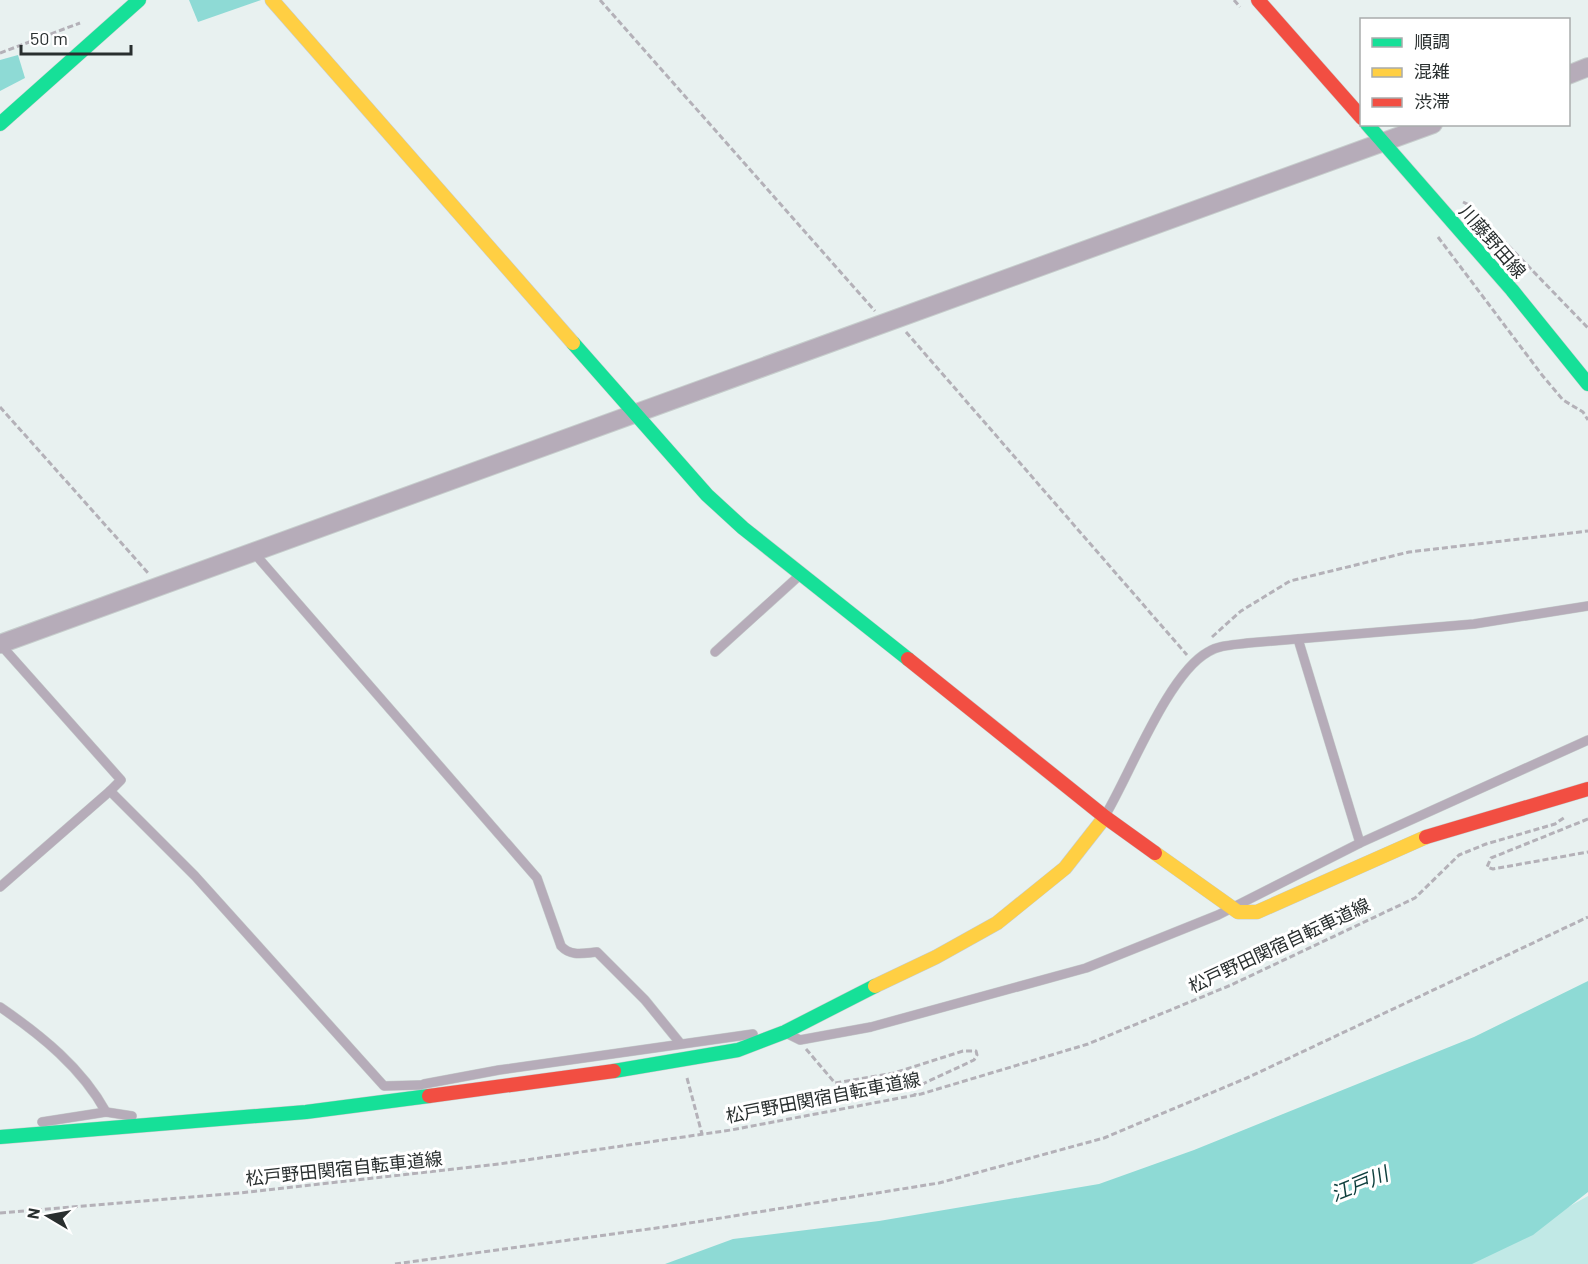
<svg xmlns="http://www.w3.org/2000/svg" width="1588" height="1264" font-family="Barlow,'Noto Sans JP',sans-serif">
  <rect width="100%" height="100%" fill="#e8f1f0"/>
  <path fill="#c1e9e6" d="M1588 1196V1264H1466Z"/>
  <g fill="#8edad5">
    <path d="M189 0H261L198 22Z"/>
    <path d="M18 55 25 78 0 91V60Z"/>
    <path d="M1588 981V1192L1533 1235 1472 1264H665L733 1239 879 1221 1099 1184 1194 1150 1474 1037Z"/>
  </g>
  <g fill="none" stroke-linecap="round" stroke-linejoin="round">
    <g stroke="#c6cdcc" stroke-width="10">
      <g id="lane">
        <path d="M254 553 537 878 561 946C571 957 584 953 597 952L645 1000 680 1043"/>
        <path d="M1298 639 1360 843"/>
        <path d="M0 644 121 780 110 791"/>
        <path d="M715 652 800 575"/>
        <path d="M1106 814C1130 774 1168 674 1208 652 1219 645 1234 645 1248 643L1474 624 1588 606"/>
        <path d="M0 887 110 791 195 876 384 1086 421 1085"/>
        <path d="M0 1007C41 1035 82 1068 106 1112"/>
        <path d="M790 1035 800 1040 871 1027 1086 968 1218 915 1360 843 1588 740"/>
        <path d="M424 1084 499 1070 753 1034"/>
        <path d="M42 1122 106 1112 132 1116"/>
      </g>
    </g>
    <g stroke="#c6cdcc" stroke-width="20">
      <g id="street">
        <path d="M1568 75 1588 67"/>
        <path d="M0 644 1433 124"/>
      </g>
    </g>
    <g stroke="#c6cdcc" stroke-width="15">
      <g id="fast">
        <path d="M0 124 139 0"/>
        <path d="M1367 124 1512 290 1588 384"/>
        <path d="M573 343 707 495 743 528 908 659"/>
        <path d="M614 1071 738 1050 785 1032 875 986"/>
        <path d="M0 1137 306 1112 429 1096"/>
      </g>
    </g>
    <g stroke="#c6cdcc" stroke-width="15">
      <g id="slow">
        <path d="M272 0 573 343"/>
        <path d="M1155 853 1238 912H1257L1426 837"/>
        <path d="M875 986 936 957 997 923 1065 868 1105 817"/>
      </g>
    </g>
    <g stroke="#c6cdcc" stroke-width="15">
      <g id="jam">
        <path d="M1258 0 1362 118"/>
        <path d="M908 659 1105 817 1155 853"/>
        <path d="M1426 837 1588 789"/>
        <path d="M429 1096 614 1071"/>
      </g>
    </g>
    <g stroke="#b4b1b8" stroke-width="3" stroke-dasharray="6 3" stroke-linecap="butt">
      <path d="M600 0 875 311"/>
      <path d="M1234 0 1240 7"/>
      <path d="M0 53 80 23"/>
      <path d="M1463 202 1469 205 1588 328"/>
      <path d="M1438 237 1542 375 1563 400 1583 412 1588 420"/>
      <path d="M906 332 1187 655"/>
      <path d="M0 407 149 574"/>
      <path d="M1212 637 1241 611 1290 581 1409 552 1588 531"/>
      <path d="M1588 819 1491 858 1487 867 1493 869 1588 852"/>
      <path d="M806 1049 835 1083 894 1073 963 1051H976L977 1055 974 1060 916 1087 915 1095"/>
      <path d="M687 1078 702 1134"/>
      <path d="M0 1213 240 1193 499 1164 731 1130 921 1094 1088 1044 1231 985 1415 898 1459 855 1486 844 1555 824 1565 817"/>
      <path d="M395 1264 671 1226 939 1183 1104 1138 1249 1077 1588 917"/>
    </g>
    <use href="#lane" stroke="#b6acb9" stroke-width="9"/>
    <use href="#street" stroke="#b6acb9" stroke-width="18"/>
    <use href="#fast" stroke="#16e098" stroke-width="14"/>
    <use href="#slow" stroke="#ffcf43" stroke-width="14"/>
    <use href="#jam" stroke="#f24e42" stroke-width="14"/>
  </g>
  <g text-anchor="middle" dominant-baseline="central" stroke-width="6" stroke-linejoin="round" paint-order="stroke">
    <g font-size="18" fill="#292f2f" stroke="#fff">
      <text transform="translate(1493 241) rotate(49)">川藤野田線</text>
      <text transform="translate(1279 945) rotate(-25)">松戸野田関宿自転車道線</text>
      <text transform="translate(823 1097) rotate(-11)">松戸野田関宿自転車道線</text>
      <text transform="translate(344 1168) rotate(-6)">松戸野田関宿自転車道線</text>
    </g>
    <g font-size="20" font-style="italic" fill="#0e3f3d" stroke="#fff">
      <text transform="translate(1359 1183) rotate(-22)">江戸川</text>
    </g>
  </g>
  <rect x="1360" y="18" width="210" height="108" fill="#ffffff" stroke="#a9acac" stroke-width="1.5"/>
  <rect x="1372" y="38" width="30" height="9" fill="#16e098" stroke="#a9acac" stroke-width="1.5"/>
  <text x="1414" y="48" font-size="18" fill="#292f2f">順調</text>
  <rect x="1372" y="68" width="30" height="9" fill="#ffcf43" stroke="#a9acac" stroke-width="1.5"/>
  <text x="1414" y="78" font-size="18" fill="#292f2f">混雑</text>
  <rect x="1372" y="98" width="30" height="9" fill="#f24e42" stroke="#a9acac" stroke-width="1.5"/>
  <text x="1414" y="108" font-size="18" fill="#292f2f">渋滞</text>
  <g transform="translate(48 1216) rotate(280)" stroke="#ffffff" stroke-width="4.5" paint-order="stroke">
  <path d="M0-4.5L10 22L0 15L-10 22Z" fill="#292f2f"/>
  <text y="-9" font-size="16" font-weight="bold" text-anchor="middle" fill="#292f2f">N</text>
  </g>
  <path d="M21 45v9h110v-9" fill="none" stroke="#292f2f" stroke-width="3"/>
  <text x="30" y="45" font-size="18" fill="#292f2f" stroke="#ffffff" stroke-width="4.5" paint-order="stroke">50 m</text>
</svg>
